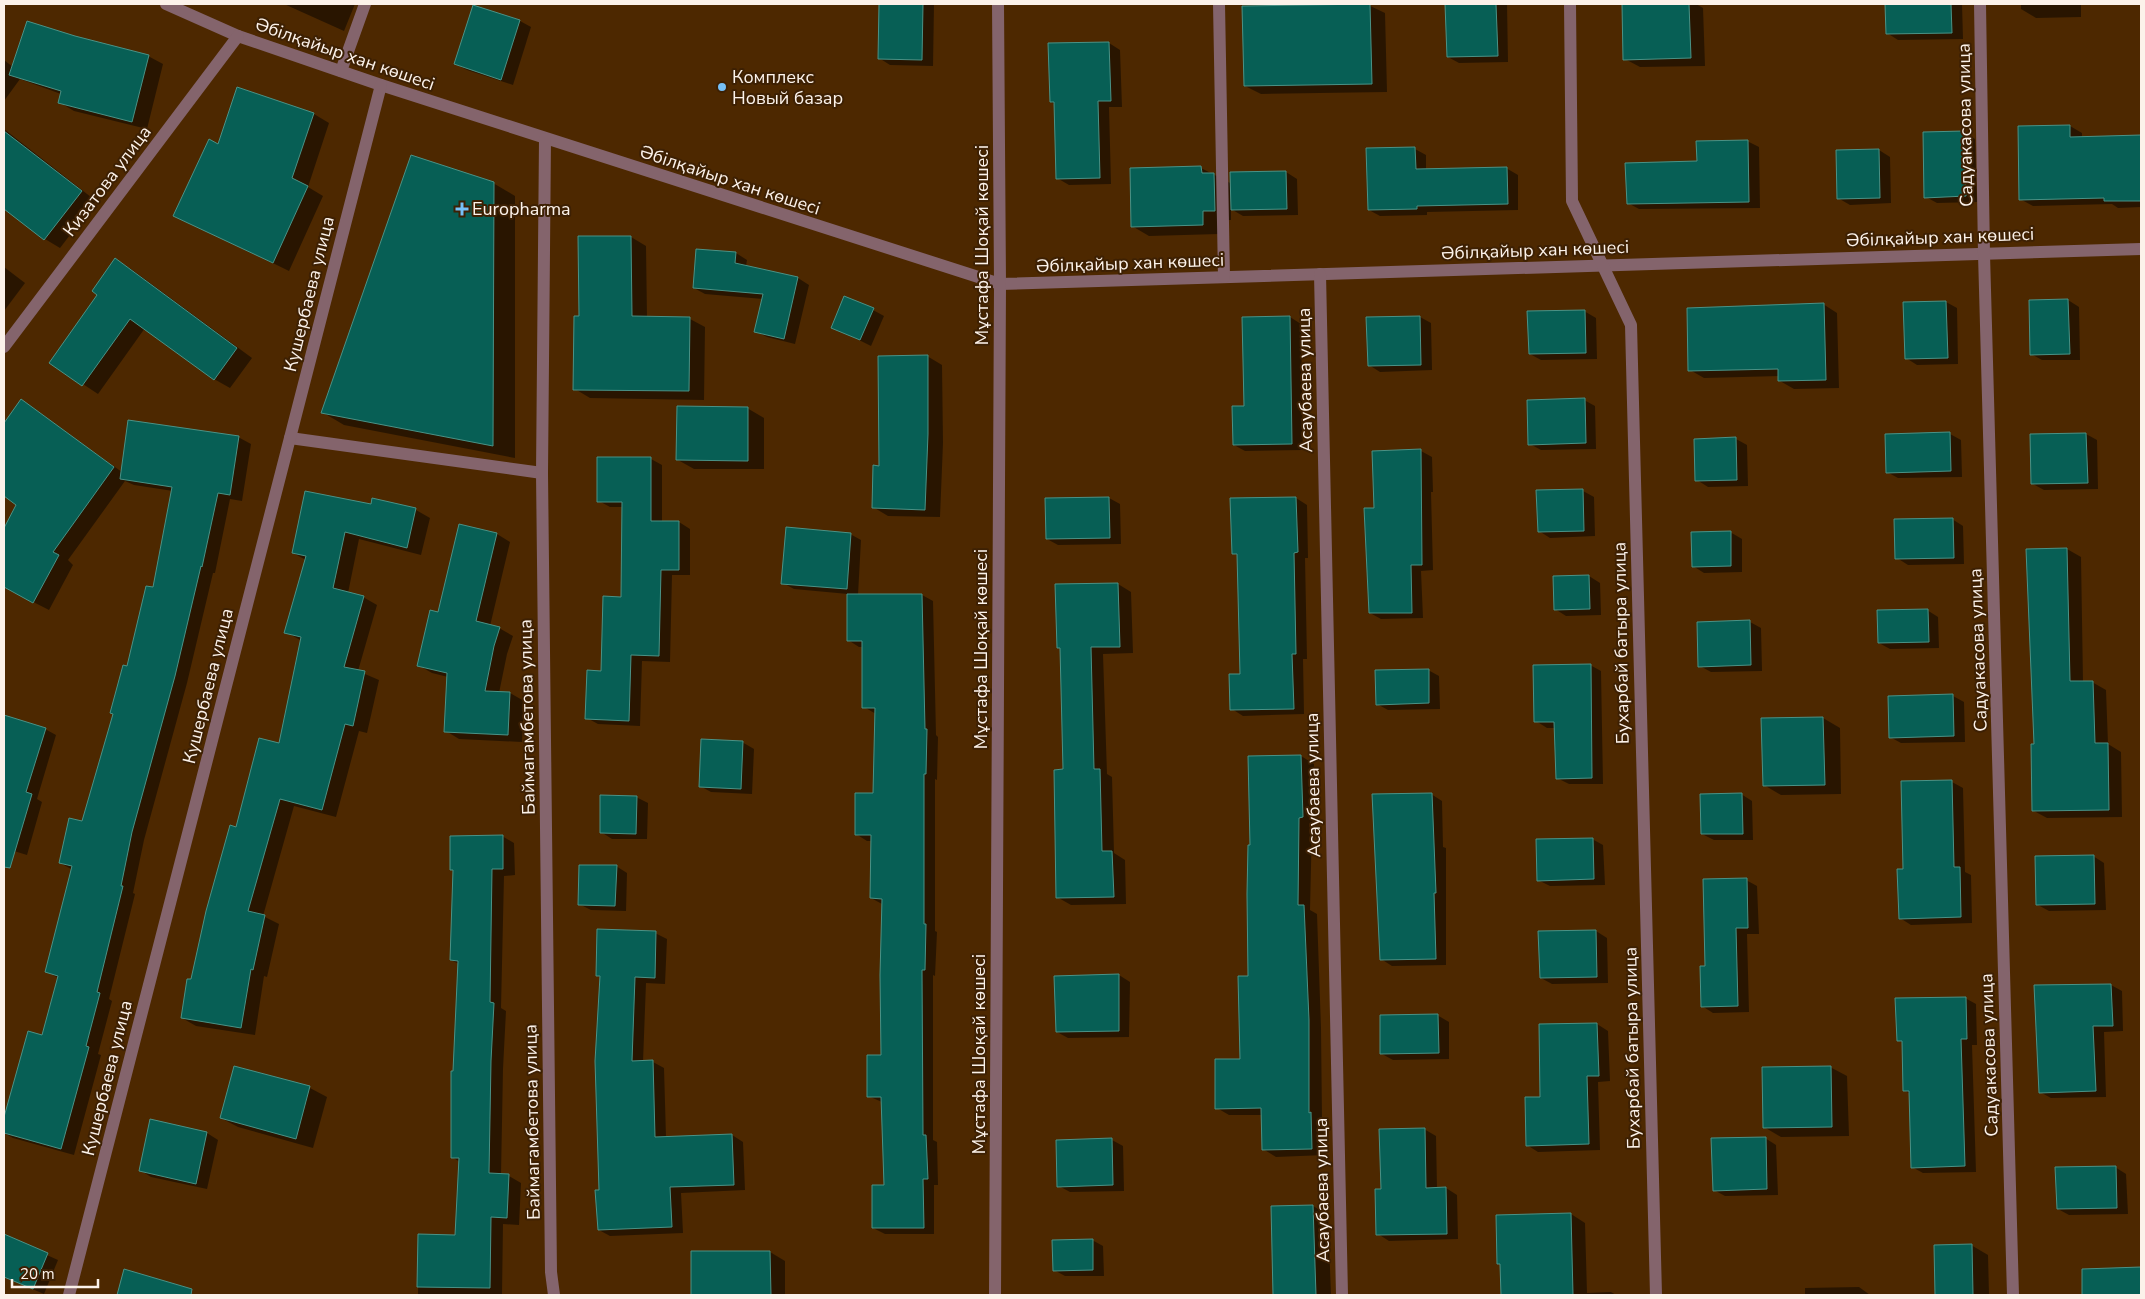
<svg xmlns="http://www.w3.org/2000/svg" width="2145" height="1299" font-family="'Nunito Sans',sans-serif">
  <rect width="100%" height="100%" fill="#4d2800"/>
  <g fill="#0007">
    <path d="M284 4H355L344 31Z"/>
    <path d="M880 4H934L933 66 890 65 879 58Z"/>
    <path d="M1082 4H1121L1083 5Z"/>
    <path d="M1303 4H1366L1385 13 1387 92 1261 94 1245 86Z"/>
    <path d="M1447 4H1507L1508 62 1459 63 1448 57Z"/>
    <path d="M1623 4H1696L1703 8 1705 66 1640 67 1625 59Z"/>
    <path d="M1887 4H1962L1963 39 1898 40 1887 33Z"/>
    <path d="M2021 4H2081V17L2036 18 2021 9Z"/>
    <path d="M474 6 520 21 531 27 513 85 467 70 455 64Z"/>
    <path d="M75 38 148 56 163 64 147 129 74 111 59 102 61 94 20 79 4 101V60L13 67Z"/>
    <path d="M1109 43 1120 50 1122 107H1109L1111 184 1069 185 1057 178 1056 105 1051 102Z"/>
    <path d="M238 88 314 114 329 123 308 187 323 196 289 271 175 215 219 145Z"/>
    <path d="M2070 126 2082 133V138L2141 136V207L2118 208 2112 204 2033 206 2020 199Z"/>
    <path d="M4 129 96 201 60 248 45 239 4 207Z"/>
    <path d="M1964 132 1975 139 1977 202 1937 203 1926 197 1924 133Z"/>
    <path d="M1747 141 1759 147 1760 208 1639 209 1628 203 1698 162Z"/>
    <path d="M1415 149 1426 155V170L1506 168 1518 175V210L1427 212V215L1380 216 1369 210Z"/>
    <path d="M1879 150 1890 157 1891 203 1850 205 1838 198Z"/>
    <path d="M1201 168 1232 184 1286 172 1297 179 1298 215 1243 216 1231 209V220H1219V234L1149 236 1132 226Z"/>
    <path d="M493 183 515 196V458L344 425 322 412Z"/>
    <path d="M631 237 646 246 647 318 690 319 705 327 704 400 590 398 575 389 580 317Z"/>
    <path d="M736 253 747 260 746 266 798 278 809 285 795 344 767 337 755 331 763 299 705 294 694 288Z"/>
    <path d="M116 260 131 269 252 358 230 388 214 379 145 328 98 394 51 363 99 295Z"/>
    <path d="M4 267 25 283 4 311Z"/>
    <path d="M2068 300 2079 307 2080 360H2042L2031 354Z"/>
    <path d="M1946 302 1957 308 1958 364 1917 365 1906 358Z"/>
    <path d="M1823 304 1837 313 1839 388 1794 389 1780 381V376L1704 378 1690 370Z"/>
    <path d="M873 310 884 316 871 346 833 327Z"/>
    <path d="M1584 311 1596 318 1597 359 1541 360 1530 354Z"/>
    <path d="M1290 317 1301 324 1303 450 1245 451 1234 445 1245 407 1243 318Z"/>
    <path d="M1420 317 1431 323 1432 370 1380 372 1369 365 1368 318Z"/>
    <path d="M927 356 942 365 943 443 940 517 888 516 873 507 880 467Z"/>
    <path d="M1584 400 1595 406 1596 449 1541 450 1530 444Z"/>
    <path d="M21 401 122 472 238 437 251 444 242 501 230 499 215 573H213L187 683 144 840 133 893 135 894 109 999 112 1001 98 1054 101 1055 74 1155 13 1138 4 1133V1122L28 1032 43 1036 58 978 46 971 73 870 60 863 83 822 128 668 154 589 173 491 134 485 125 481 68 560 73 565 49 610 4 587V531L18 504 4 494V425Z"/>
    <path d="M747 408 764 418V469H694L678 460Z"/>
    <path d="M1950 434 1961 440 1962 477 1898 478 1887 472Z"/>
    <path d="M2086 434 2097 440 2098 489 2044 490 2033 484Z"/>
    <path d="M1736 439 1747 445 1748 486 1708 487 1697 480 1695 440Z"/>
    <path d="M1421 451 1432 457 1433 492H1431L1433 570 1421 571 1423 618 1381 619 1370 613 1375 509Z"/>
    <path d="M651 459 662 465V522H679L690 529V575H672L670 662 642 661 640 726 598 724 587 718 603 672 622 598 623 507H610L599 501Z"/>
    <path d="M1583 491 1594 497 1595 536 1550 538 1539 531Z"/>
    <path d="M1109 498 1120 504 1121 544 1058 545 1047 539Z"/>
    <path d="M1296 498 1307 505 1308 558H1305L1307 659H1303L1304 714 1243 716 1232 709 1241 675 1238 556 1233 553Z"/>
    <path d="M373 499 416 510 430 518 421 555 359 539 348 593 363 597 377 605 358 671 379 680 367 733 359 731 336 817 294 806 263 916 279 924 267 977 264 976 255 1035 196 1026 182 1018 192 981 237 829 280 744 302 641 286 632 306 560 293 553 372 506Z"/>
    <path d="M1952 519 1963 526 1964 564 1908 565 1897 558Z"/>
    <path d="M1730 532 1742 539V572L1704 573 1693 566Z"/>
    <path d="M497 534 510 542 490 626 499 628 513 636 507 654 499 693H510L524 701 522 742 459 739 446 731 448 677 432 673 418 665 438 613Z"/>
    <path d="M850 534 861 540 858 595H922L933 601 936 735 938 737 937 780 935 779V931L937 932 935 976 933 975V1140L937 1142 938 1185H934V1234H885L873 1228 885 1186 882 1102 868 1096 883 1056 882 904 871 898 872 841H867L856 834 874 794 876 714 864 707 863 647H859L848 640V594L794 589 783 583Z"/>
    <path d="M2067 549 2081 557 2083 682H2092L2106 690 2108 744 2121 752 2122 817 2047 818 2034 811 2036 746 2028 550Z"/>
    <path d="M1589 576 1600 583 1601 615 1566 616 1555 609Z"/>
    <path d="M1118 584 1131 592 1133 653 1103 654 1107 774 1112 777 1114 853 1125 860 1126 904 1071 905 1057 897 1064 771 1061 649 1058 647Z"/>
    <path d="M1927 610 1938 617 1939 648 1890 649 1879 643Z"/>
    <path d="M1750 622 1761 628 1762 671 1711 672 1700 666Z"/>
    <path d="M1590 665 1601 671 1603 784H1569L1557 778 1556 728H1547L1536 721Z"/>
    <path d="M1428 670 1439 676 1440 709 1388 710 1377 704Z"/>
    <path d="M1953 696 1964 702 1965 742 1901 743 1890 737Z"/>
    <path d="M4 716 45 729 56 735 37 799 42 802 27 855 4 848Z"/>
    <path d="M1823 718 1840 728 1841 794 1781 795 1764 785Z"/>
    <path d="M742 742 754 749 752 794 711 792 700 786Z"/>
    <path d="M1301 756 1314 764 1315 824H1312L1310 910 1317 914 1321 1028 1322 1120 1324 1121 1325 1155 1276 1157 1263 1149 1262 1115H1229L1217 1108 1241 1060 1250 977 1251 846Z"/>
    <path d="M1952 782 1963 788 1965 872 1971 875 1972 923 1911 925 1900 918 1905 870Z"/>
    <path d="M1431 794 1442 801 1443 847 1446 848V965L1392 966 1381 959Z"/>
    <path d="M1741 794 1752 801 1753 840H1714L1702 834Z"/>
    <path d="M636 797 648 803 647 839H612L601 832Z"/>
    <path d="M502 836 514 843 515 875 504 876 501 1008 506 1011 503 1069 501 1175 509 1176 521 1183 519 1225 503 1224 502 1295H418L419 1236H457L460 1162 452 1157 459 964 451 960 454 871 452 869Z"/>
    <path d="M1592 839 1603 845 1605 885 1550 886 1538 880Z"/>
    <path d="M2093 856 2104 863 2106 910 2049 911 2038 905Z"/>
    <path d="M616 866 627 873 626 911 591 910 579 904Z"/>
    <path d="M1746 880 1757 886 1759 934H1747L1749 1012 1713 1013 1702 1006 1706 967Z"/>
    <path d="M1596 931 1607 938 1608 983 1552 984 1541 978Z"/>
    <path d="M655 933 667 939 665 984 646 983 643 1062H653L664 1068 666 1137 732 1135 743 1142 745 1190 681 1193 683 1233 610 1236 599 1230 601 978 597 975Z"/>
    <path d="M1119 975 1130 982 1129 1037 1068 1038 1057 1032Z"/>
    <path d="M2111 985 2122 991 2123 1031 2104 1032 2106 1097 2051 1098 2040 1092Z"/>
    <path d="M1965 998 1976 1004 1977 1045H1972L1976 1172 1923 1173 1912 1167 1910 1094 1904 1090 1903 1043 1898 1040Z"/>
    <path d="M1437 1015 1449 1022V1059L1393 1060 1382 1054Z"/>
    <path d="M1597 1024 1608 1031 1610 1081 1598 1082 1600 1150 1538 1152 1527 1145 1542 1098 1540 1026Z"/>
    <path d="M235 1067 310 1088 327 1097 313 1148 238 1127 221 1118Z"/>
    <path d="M1830 1067 1847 1076 1849 1136 1781 1137 1764 1127Z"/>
    <path d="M151 1121 207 1133 218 1140 207 1189 151 1177 140 1170Z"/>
    <path d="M1424 1129 1436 1136 1437 1189 1446 1188 1457 1195 1458 1239 1389 1241 1378 1234 1382 1190Z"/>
    <path d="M1765 1138 1776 1145 1778 1195 1725 1196 1714 1190Z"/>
    <path d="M1112 1140 1123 1146 1124 1191 1070 1192 1059 1186Z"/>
    <path d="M2115 1167 2126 1174 2128 1214 2069 1215 2058 1209Z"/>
    <path d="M1313 1206 1328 1215 1331 1295H1255L1274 1294Z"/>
    <path d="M1571 1214 1585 1223 1587 1293 1611 1292 1616 1295H1503L1502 1265Z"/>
    <path d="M4 1236 58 1260 44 1294 4 1277Z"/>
    <path d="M1092 1240 1103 1246 1104 1276H1065L1054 1270Z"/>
    <path d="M1971 1245 1988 1255 1989 1295H1937L1936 1246Z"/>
    <path d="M692 1252H770L785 1261V1295H692Z"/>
    <path d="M2141 1269V1295H2084L2083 1270Z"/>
    <path d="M125 1271 181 1287 192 1293 191 1295H118Z"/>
    <path d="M1859 1287 1870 1295H1805V1288Z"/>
  </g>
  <g fill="#075f55" stroke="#4a9286">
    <path d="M879 4H923L922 60 878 59Z"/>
    <path d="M1370 4 1372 84 1244 86 1242 6Z"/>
    <path d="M1445 4H1496L1498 56 1447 57Z"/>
    <path d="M1622 4H1689L1691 58 1623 60Z"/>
    <path d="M1885 4H1951L1952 33 1886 34Z"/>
    <path d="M473 5 520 20 501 80 454 64Z"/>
    <path d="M27 21 75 36 149 55 132 122 58 103 61 91 9 75Z"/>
    <path d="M1109 42 1111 101H1098L1100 178 1056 179 1054 102H1050L1048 43Z"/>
    <path d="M237 87 314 113 292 178 308 186 273 263 173 216 209 139 218 144Z"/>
    <path d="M2070 125V137L2141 135V201H2104V198L2019 200 2018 126Z"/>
    <path d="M4 131 82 191 44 240 4 209Z"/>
    <path d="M1964 131 1966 196 1924 198 1923 132Z"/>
    <path d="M1748 140 1749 202 1627 204 1625 163 1697 161 1696 141Z"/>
    <path d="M1415 147 1416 169 1507 167 1508 204 1417 206V209L1368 210 1366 148Z"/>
    <path d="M1879 149 1880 198 1837 199 1836 150Z"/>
    <path d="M411 155 494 182 493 446 321 413Z"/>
    <path d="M1201 166 1202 173H1214L1215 211H1203V225L1131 227 1130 168Z"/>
    <path d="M1286 171 1287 209 1231 210 1230 172Z"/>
    <path d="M578 236H631L632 316 690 317 689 391 573 390 574 316H579Z"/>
    <path d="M696 249 736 252 735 263 798 277 784 339 754 332 763 294 693 288Z"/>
    <path d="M115 258 237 348 214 380 130 319 82 386 49 363 97 295 92 291Z"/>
    <path d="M844 296 874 308 860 340 831 328Z"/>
    <path d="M2068 299 2070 354 2030 355 2029 300Z"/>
    <path d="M1946 301 1948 358 1905 359 1903 302Z"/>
    <path d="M1824 303 1826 380 1778 381V369L1688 371 1687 308Z"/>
    <path d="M1585 310 1586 353 1529 354 1527 311Z"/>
    <path d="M1290 316 1292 444 1233 445 1232 406H1244L1242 317Z"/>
    <path d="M1420 316 1421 365 1368 366 1366 317Z"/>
    <path d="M928 355V434L925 510 872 508 873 465 879 466 878 356Z"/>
    <path d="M1585 398 1586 443 1528 445 1527 400Z"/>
    <path d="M21 399 114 467 53 552 59 555 33 603 4 587V528L16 505 4 496V423Z"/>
    <path d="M677 406 748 407V461L676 460Z"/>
    <path d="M128 420 239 436 230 495 218 493 202 567 201 566 175 676 132 832 121 886H123L97 992 100 993 86 1046 89 1047 61 1149 4 1133V1117L28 1031 42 1035 58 976 45 972 72 866 59 863 69 818 82 821 113 714 110 713 123 665 127 666 146 586 153 587 172 487 120 479Z"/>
    <path d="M1950 432 1951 471 1886 473 1885 434Z"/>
    <path d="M2086 433 2088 483 2031 484 2030 434Z"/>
    <path d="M1736 437 1737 480 1695 481 1694 439Z"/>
    <path d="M1421 449 1422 565H1411L1412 613H1369L1364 508H1374L1372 451Z"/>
    <path d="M597 457H651V521H679V570H661L659 656 631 655 629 721 585 719 587 670 601 671 603 596 621 597 622 502H597Z"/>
    <path d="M1583 489 1584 531 1538 532 1536 490Z"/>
    <path d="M305 491 371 504 372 498 416 508 407 548 345 532 333 588 364 596 344 667 365 671 353 726 345 724 322 810 280 799 248 911 265 915 253 970 251 969 241 1028 181 1018 187 979H191L206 911 230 825 236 827 259 738 279 743 301 637 284 633 306 556 292 553Z"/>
    <path d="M1109 497 1110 538 1046 539 1045 498Z"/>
    <path d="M1296 497 1298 552 1294 553 1296 654H1292L1294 709 1230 710 1229 674H1240L1237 554H1232L1230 498Z"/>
    <path d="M1953 518 1954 558 1895 559 1894 519Z"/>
    <path d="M459 524 497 533 476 621 500 627 494 646 485 691 510 692 508 735 444 732 447 673 417 666 430 610 438 612Z"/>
    <path d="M786 527 851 533 847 589 781 584Z"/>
    <path d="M1731 531V566L1692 567 1691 532Z"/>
    <path d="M2067 548 2070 681H2093L2095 743H2108L2109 810 2032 811 2031 744H2034L2026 549Z"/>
    <path d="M1589 575 1590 609 1554 610 1553 576Z"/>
    <path d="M1118 583 1120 647H1091L1094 769H1100L1102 851H1112L1114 897 1056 898 1054 770 1063 769 1060 648H1057L1055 584Z"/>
    <path d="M847 594H922L925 729H927L926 774H924V924H926L925 970H922L923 1135H926L928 1179H923L924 1228H872V1185H884L881 1097H867V1055H881L880 975 882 899 870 898 871 835H855V793H873L875 708H862V641H847Z"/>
    <path d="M1928 609 1929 642 1878 643 1877 610Z"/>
    <path d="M1750 620 1751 665 1698 667 1697 622Z"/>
    <path d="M1591 664 1592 778 1556 779 1554 722H1534L1533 665Z"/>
    <path d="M1429 669V703L1376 705 1375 670Z"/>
    <path d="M1953 694 1954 736 1889 738 1888 696Z"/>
    <path d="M4 715 46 728 26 792 32 794 10 868 4 867Z"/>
    <path d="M1823 717 1825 785 1763 786 1761 718Z"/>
    <path d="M701 739 743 741 741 789 699 787Z"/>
    <path d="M1301 755 1303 817 1299 818 1298 905H1304L1309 1020V1113L1311 1112 1312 1149 1262 1150 1261 1108 1215 1109V1059H1240L1238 976H1248L1247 894 1248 845H1250L1248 756Z"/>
    <path d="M1952 780 1954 867H1960L1961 917 1899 919 1897 869H1903L1901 781Z"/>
    <path d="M1432 793 1436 893H1434L1436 959 1380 960 1372 794Z"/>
    <path d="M1742 793 1743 834H1701L1700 794Z"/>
    <path d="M600 795 637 796 636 834 600 833Z"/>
    <path d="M503 835V869H492L490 1002 494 1003 491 1061 489 1173 509 1174 507 1218 491 1217 490 1288 417 1287 418 1234 455 1235 459 1158H451V1071H453L458 961 450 960 453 870H450V836Z"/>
    <path d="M1593 838 1594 879 1537 881 1536 839Z"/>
    <path d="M2094 855 2095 904 2036 905 2035 856Z"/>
    <path d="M579 865H617L615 906 578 905Z"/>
    <path d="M1747 878 1748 928H1736L1738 1006 1701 1007 1700 966H1705L1703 879Z"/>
    <path d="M597 929 656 931 655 978 635 977 632 1061 653 1060 655 1137 732 1134 734 1185 670 1187 672 1227 598 1230 595 1190H599L595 1061 600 976H596Z"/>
    <path d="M1596 930 1597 977 1540 978 1538 931Z"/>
    <path d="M1119 974V1031L1056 1032 1054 976Z"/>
    <path d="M2111 984 2113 1026H2093L2096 1091 2039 1093 2034 985Z"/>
    <path d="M1966 997 1967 1039H1961L1965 1166 1911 1168 1909 1091H1903L1902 1041H1897L1895 998Z"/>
    <path d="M1438 1014 1439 1053 1380 1054V1015Z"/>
    <path d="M1597 1023 1599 1076H1587L1589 1144 1526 1146 1525 1097H1540L1539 1024Z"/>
    <path d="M234 1066 310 1086 296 1139 220 1118Z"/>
    <path d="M1831 1066 1832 1127 1763 1128 1762 1067Z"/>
    <path d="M150 1119 207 1132 196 1184 139 1171Z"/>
    <path d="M1425 1128 1426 1188 1446 1187 1447 1234 1376 1235 1375 1189H1381L1379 1129Z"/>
    <path d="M1766 1137 1767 1189 1713 1191 1711 1138Z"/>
    <path d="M1112 1138 1113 1185 1057 1187 1056 1140Z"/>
    <path d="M2116 1166 2117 1208 2057 1209 2055 1167Z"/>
    <path d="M1313 1205 1316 1295H1273L1271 1206Z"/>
    <path d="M1571 1213 1573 1295H1501L1500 1264H1497L1496 1215Z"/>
    <path d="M4 1234 48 1253 33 1289 4 1277Z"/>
    <path d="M1093 1239V1270L1053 1271 1052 1240Z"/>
    <path d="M1972 1244 1973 1295H1935L1934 1245Z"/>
    <path d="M691 1251H770L771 1295H691Z"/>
    <path d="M2141 1267V1295H2082V1269Z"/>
    <path d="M124 1269 192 1289 191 1295H117Z"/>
  </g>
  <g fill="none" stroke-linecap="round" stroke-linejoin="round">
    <g stroke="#84646c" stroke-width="12">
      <path d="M341 71 365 4"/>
      <path d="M290 438 542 473"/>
    </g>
    <g stroke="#84646c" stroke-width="12">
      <path d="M166 4 238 36 381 85 1000 284 2141 249"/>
      <path d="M1219 4 1224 277"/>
      <path d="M1570 4 1572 201 1631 325 1656 1295"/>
      <path d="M1980 4 1984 254 2013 1295"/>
      <path d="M545 139 542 473 551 1272 554 1295"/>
      <path d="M1320 274 1342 1295"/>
      <path d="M4 347 238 36"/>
      <path d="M69 1295 381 85"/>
      <path d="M995 1295 1000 284 998 4"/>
    </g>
  </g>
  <g fill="#76c0f7" stroke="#3d2003" stroke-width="2">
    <circle cx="722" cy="87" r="5"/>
    <path d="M459.5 201.5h5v5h5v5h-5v5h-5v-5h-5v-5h5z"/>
  </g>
  <g text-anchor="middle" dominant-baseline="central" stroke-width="4" stroke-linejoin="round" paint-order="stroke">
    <g font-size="18" fill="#fcf2ea" stroke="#3d2003">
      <text transform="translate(345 54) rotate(19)">Әбілқайыр хан көшесі</text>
      <text transform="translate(1965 125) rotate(-91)">Садуакасова улица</text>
      <text transform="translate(730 180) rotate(18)">Әбілқайыр хан көшесі</text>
      <text transform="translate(107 181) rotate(-53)">Кизатова улица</text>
      <text transform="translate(1940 237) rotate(-2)">Әбілқайыр хан көшесі</text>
      <text transform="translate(982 245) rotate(-90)">Мұстафа Шоқай көшесі</text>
      <text transform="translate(1535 250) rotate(-2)">Әбілқайыр хан көшесі</text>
      <text transform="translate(1130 263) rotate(-2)">Әбілқайыр хан көшесі</text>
      <text transform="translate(309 294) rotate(-76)">Кушербаева улица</text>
      <text transform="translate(1305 380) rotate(-91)">Асаубаева улица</text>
      <text transform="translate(1621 643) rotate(-91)">Бухарбай батыра улица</text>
      <text transform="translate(981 649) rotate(-90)">Мұстафа Шоқай көшесі</text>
      <text transform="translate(1978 650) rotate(-92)">Садуакасова улица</text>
      <text transform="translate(208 686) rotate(-76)">Кушербаева улица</text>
      <text transform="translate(527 717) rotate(-91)">Баймагамбетова улица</text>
      <text transform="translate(1313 785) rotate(-91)">Асаубаева улица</text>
      <text transform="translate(1632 1048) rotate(-91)">Бухарбай батыра улица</text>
      <text transform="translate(979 1054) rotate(-90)">Мұстафа Шоқай көшесі</text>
      <text transform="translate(1989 1055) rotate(-92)">Садуакасова улица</text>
      <text transform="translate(107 1078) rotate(-76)">Кушербаева улица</text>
      <text transform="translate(532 1122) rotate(-91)">Баймагамбетова улица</text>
      <text transform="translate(1322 1190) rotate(-91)">Асаубаева улица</text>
    </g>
    <g font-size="18" fill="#fcf2ea" stroke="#3d2003" text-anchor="start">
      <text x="732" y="77">Комплекс<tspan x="732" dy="21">Новый базар</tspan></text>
      <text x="472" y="209">Europharma</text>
    </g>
  </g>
  <rect width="2145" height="1299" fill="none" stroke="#fcf2ea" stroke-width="10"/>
  <path d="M12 1279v8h86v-8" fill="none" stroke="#fcf2ea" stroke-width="2.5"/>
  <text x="20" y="1279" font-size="15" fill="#fcf2ea" stroke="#3d2003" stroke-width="4" paint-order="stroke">20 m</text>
</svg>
